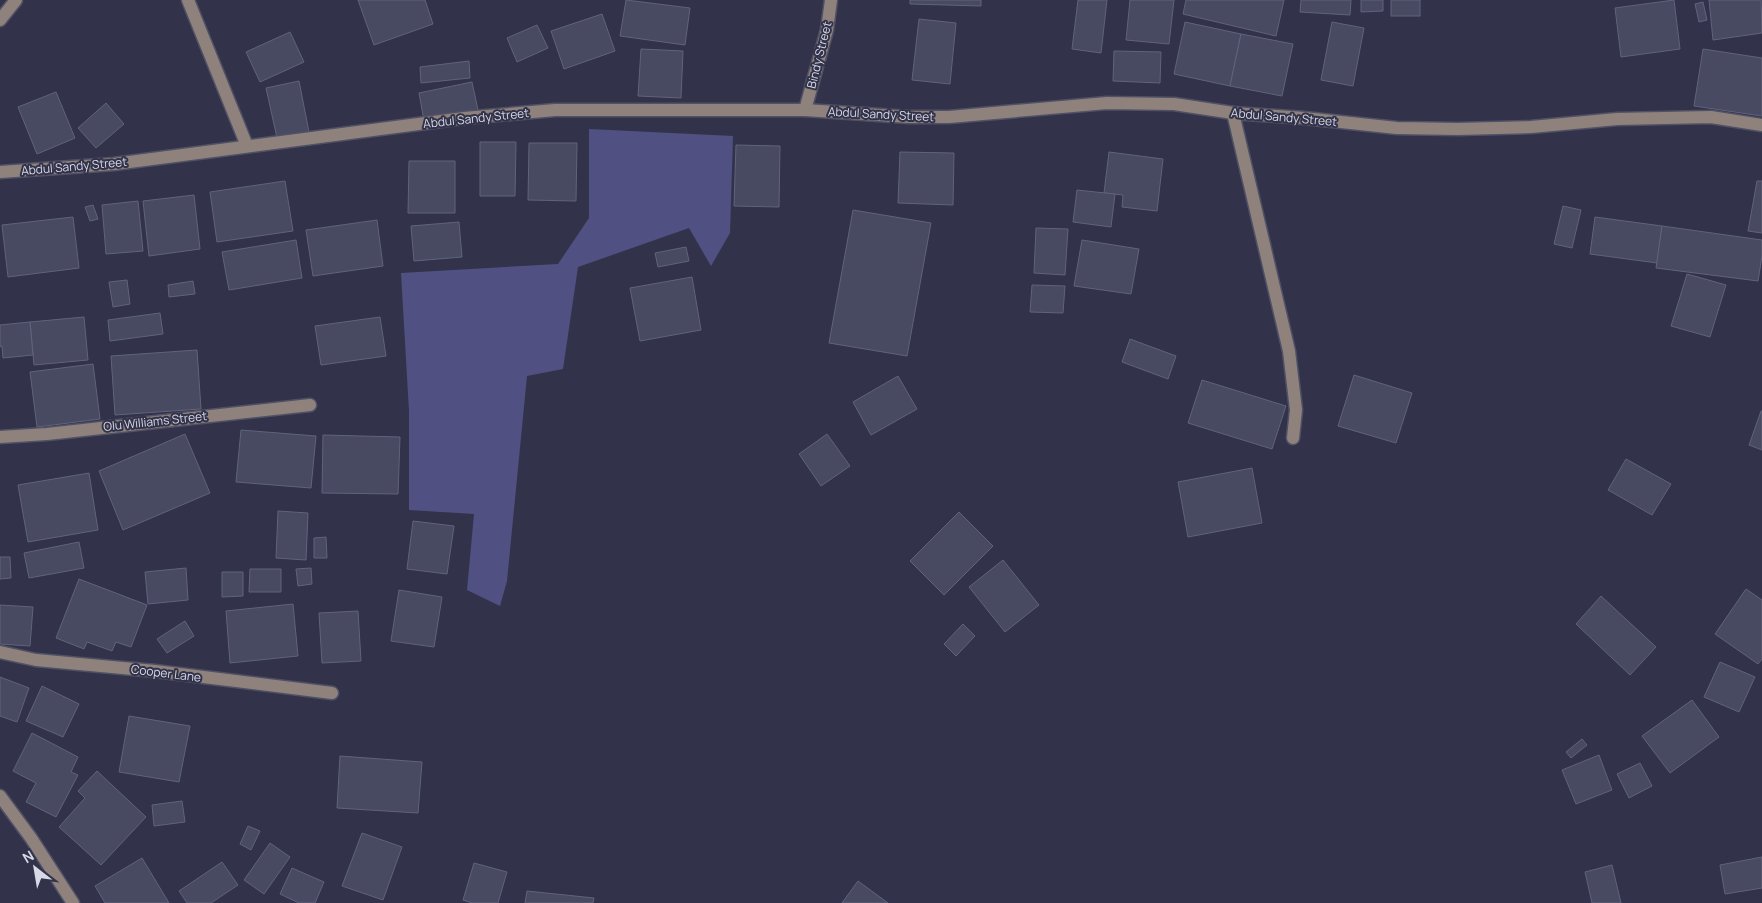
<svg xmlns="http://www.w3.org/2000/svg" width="1762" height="903" font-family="Manrope,sans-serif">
  <rect width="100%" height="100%" fill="#32334a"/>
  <path fill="#505182" d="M589 129 733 136 730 233 711 266 689 228 578 267 563 369 527 376 507 581 500 606 467 590 474 514 409 510V411L401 273 558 264 589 218Z"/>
  <g fill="#484a62" stroke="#61627c">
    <path d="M358 0H425L433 24 374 45Z"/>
    <path d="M626 0 690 8 685 45 620 36Z"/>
    <path d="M910 0H981V6L910 4Z"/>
    <path d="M1078 0H1107L1101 53 1072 49Z"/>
    <path d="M1130 0H1174L1169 44 1126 40Z"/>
    <path d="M1186 0H1284L1276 36 1183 14Z"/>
    <path d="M1301 0H1351L1350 15 1300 12Z"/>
    <path d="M1361 0H1383V11L1361 12Z"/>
    <rect x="1391" y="0" width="29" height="16"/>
    <path d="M1674 0 1680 49 1621 57 1615 8Z"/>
    <path d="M1709 0H1761L1762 33 1713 40Z"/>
    <path d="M1703 2 1707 20 1699 22 1695 4Z"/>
    <path d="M602 14 615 51 564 69 551 31Z"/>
    <path d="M919 19 956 23 950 84 912 80Z"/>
    <path d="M1185 22 1241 34 1230 86 1174 74Z"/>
    <path d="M1332 22 1364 28 1353 86 1321 80Z"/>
    <path d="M537 25 548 48 517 62 507 38Z"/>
    <path d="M290 32 304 62 260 82 246 52Z"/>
    <path d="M1241 34 1293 44 1282 96 1230 86Z"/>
    <path d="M641 49 683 51 681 98 638 96Z"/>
    <path d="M1703 49 1762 58V116L1694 106Z"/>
    <path d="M1114 51 1161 52 1160 83 1113 81Z"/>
    <path d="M469 61 470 78 421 83 420 67Z"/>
    <path d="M299 81 309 132 277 138 266 88Z"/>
    <path d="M472 82 478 110 424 121 419 93Z"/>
    <path d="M56 92 75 138 37 154 18 107Z"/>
    <path d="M106 103 124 124 96 148 78 128Z"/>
    <path d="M480 142H516L515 196H480Z"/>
    <path d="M529 143H577L576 201 528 200Z"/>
    <path d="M736 145 780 146 779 207 734 206Z"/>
    <path d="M900 152 954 153 953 205 898 203Z"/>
    <path d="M1109 152 1163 159 1157 211 1122 207 1123 195 1104 193Z"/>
    <path d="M409 161H455V213H408Z"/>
    <path d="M285 181 293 231 217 242 210 192Z"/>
    <path d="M1757 181H1762V233L1748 231Z"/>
    <path d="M1077 190 1115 194 1111 227 1073 222Z"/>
    <path d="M194 195 200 249 149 256 143 201Z"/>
    <path d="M138 201 143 251 106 254 102 205Z"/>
    <path d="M93 205 98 219 90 221 85 207Z"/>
    <path d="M1563 206 1581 210 1572 248 1554 244Z"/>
    <path d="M853 210 931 223 907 356 829 343Z"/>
    <path d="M73 217 79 268 8 277 2 225Z"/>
    <path d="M1595 217 1662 226 1657 263 1590 254Z"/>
    <path d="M377 220 383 266 313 276 306 230Z"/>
    <path d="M459 222 462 257 414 261 411 226Z"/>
    <path d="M1662 226 1762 240V256L1758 281 1656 268Z"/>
    <path d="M1036 228 1068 229 1065 275 1034 273Z"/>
    <path d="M296 240 302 278 229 290 222 252Z"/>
    <path d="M1082 240 1139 249 1131 294 1074 286Z"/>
    <path d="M686 247 689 261 658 267 655 253Z"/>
    <path d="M1687 274 1726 285 1710 337 1671 326Z"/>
    <path d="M692 277 701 330 640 341 630 288Z"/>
    <path d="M127 280 130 304 113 307 109 282Z"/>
    <path d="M193 281 195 294 169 297 168 285Z"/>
    <path d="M1032 285 1065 286 1063 313 1030 312Z"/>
    <path d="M160 313 163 334 110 341 108 320Z"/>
    <path d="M84 317 88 360 34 365 30 322Z"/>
    <path d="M380 317 386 356 321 365 315 326Z"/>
    <path d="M30 322 33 355 3 358 2 346 0 347V325Z"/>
    <path d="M1130 339 1176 356 1168 379 1122 362Z"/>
    <path d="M197 350 201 409 115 415 111 356Z"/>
    <path d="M93 364 100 419 37 427 30 372Z"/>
    <path d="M1354 375 1412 393 1396 443 1338 426Z"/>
    <path d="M898 376 917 409 871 435 853 402Z"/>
    <path d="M1202 380 1286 406 1272 449 1188 423Z"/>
    <path d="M1761 411H1762V450L1749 445Z"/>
    <path d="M241 430 316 436 311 488 236 482Z"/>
    <path d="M185 434 210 493 123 530 99 471Z"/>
    <path d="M827 434 850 466 821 486 799 454Z"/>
    <path d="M323 435 400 437 398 494 322 493Z"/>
    <path d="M1626 459 1671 484 1652 515 1608 490Z"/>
    <path d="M1252 468 1262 523 1188 537 1178 482Z"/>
    <path d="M89 473 98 530 28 542 18 485Z"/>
    <path d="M278 511 308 513 306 560 276 558Z"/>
    <path d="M959 512 993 546 944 595 910 561Z"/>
    <path d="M413 521 454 526 447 574 407 569Z"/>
    <path d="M326 537 327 558H314V538Z"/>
    <path d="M79 542 84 568 29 578 24 553Z"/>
    <path d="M0 557H10L11 578 0 579Z"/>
    <path d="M1003 560 1039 605 1005 632 969 587Z"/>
    <path d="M186 568 188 600 148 604 145 572Z"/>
    <path d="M311 568 312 584 298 586 296 569Z"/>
    <path d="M250 569H281V592H249Z"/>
    <path d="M222 572H243V596L222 597Z"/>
    <path d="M79 579 147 605 131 647 116 642 112 651 87 642 84 649 56 638Z"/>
    <path d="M1746 589 1762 600V659L1758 664 1715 634Z"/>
    <path d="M399 590 442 597 434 647 391 641Z"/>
    <path d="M1601 596 1656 647 1630 675 1576 624Z"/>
    <path d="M293 604 298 656 230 663 226 611Z"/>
    <path d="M0 605 33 607 30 646 0 644Z"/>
    <path d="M358 611 361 661 322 663 319 613Z"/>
    <path d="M185 621 194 636 167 653 157 639Z"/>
    <path d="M963 624 975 636 956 656 944 644Z"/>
    <path d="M1720 662 1755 677 1739 712 1704 697Z"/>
    <path d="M0 677 29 688 17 722 0 716Z"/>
    <path d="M42 686 79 704 63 737 26 721Z"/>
    <path d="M1692 700 1719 737 1670 773 1642 736Z"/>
    <path d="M129 716 190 726 179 782 119 772Z"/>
    <path d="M32 733 78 757 71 772 78 775 56 817 26 802 36 783 13 771Z"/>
    <path d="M1582 739 1587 745 1571 758 1566 752Z"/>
    <path d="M1599 755 1612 790 1576 804 1562 770Z"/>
    <path d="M340 756 422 762 418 813 337 808Z"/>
    <path d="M1640 763 1652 786 1629 798 1617 774Z"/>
    <path d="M97 771 146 817 101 865 59 827 85 798 78 791Z"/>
    <path d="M182 801 185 822 154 826 152 805Z"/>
    <path d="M248 826 260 831 251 850 240 844Z"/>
    <path d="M362 833 402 847 383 900 342 886Z"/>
    <path d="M270 843 290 857 264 894 244 880Z"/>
    <path d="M1762 857V888L1725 894 1720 865Z"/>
    <path d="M142 858 169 903H105L95 886Z"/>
    <path d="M222 862 238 885 211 903H187L179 891Z"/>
    <path d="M474 863 507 872 498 903H472L463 900Z"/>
    <path d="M1612 865 1621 903H1592L1585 872Z"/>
    <path d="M292 868 324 882 315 903H299L280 894Z"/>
    <path d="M858 881 888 903H842Z"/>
    <path d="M527 891 594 898 593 903H525Z"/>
  </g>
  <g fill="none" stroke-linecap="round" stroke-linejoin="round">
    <g stroke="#505166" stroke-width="15">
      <g id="minor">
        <path d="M188 0 247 146"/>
        <path d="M0 20 16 0"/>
        <path d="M805 110 827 30 831 0"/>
        <path d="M1233 113 1289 351 1296 410 1293 438"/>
        <path d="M0 172 114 164 464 118 555 110H805L909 117H949L1107 103 1174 104 1233 113 1304 118 1397 128 1458 129 1531 127 1617 119 1711 117 1762 125"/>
        <path d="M0 437 47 434 310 405"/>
        <path d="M0 652 36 660 155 671 332 693"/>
        <path d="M0 796 31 838 73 903"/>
      </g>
    </g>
    <use href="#minor" stroke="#8f827c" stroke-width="12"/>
  </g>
  <g text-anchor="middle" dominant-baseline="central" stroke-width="4" stroke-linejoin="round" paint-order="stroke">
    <g font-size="12" fill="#d7d9e7" stroke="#32334a">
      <text transform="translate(819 55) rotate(-76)">Bindy Street</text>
      <text transform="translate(881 114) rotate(3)">Abdul Sandy Street</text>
      <text transform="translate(1284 117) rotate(5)">Abdul Sandy Street</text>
      <text transform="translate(476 118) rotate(-6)">Abdul Sandy Street</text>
      <text transform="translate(74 166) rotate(-5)">Abdul Sandy Street</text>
      <text transform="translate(155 421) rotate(-6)">Olu Williams Street</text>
      <text transform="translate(166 673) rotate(7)">Cooper Lane</text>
    </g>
  </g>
  <g transform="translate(35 868) rotate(329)" stroke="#32334a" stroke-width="4" paint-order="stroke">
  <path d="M0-4L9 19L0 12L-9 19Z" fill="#d7d9e7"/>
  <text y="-8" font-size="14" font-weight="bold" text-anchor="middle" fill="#d7d9e7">N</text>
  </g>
</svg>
